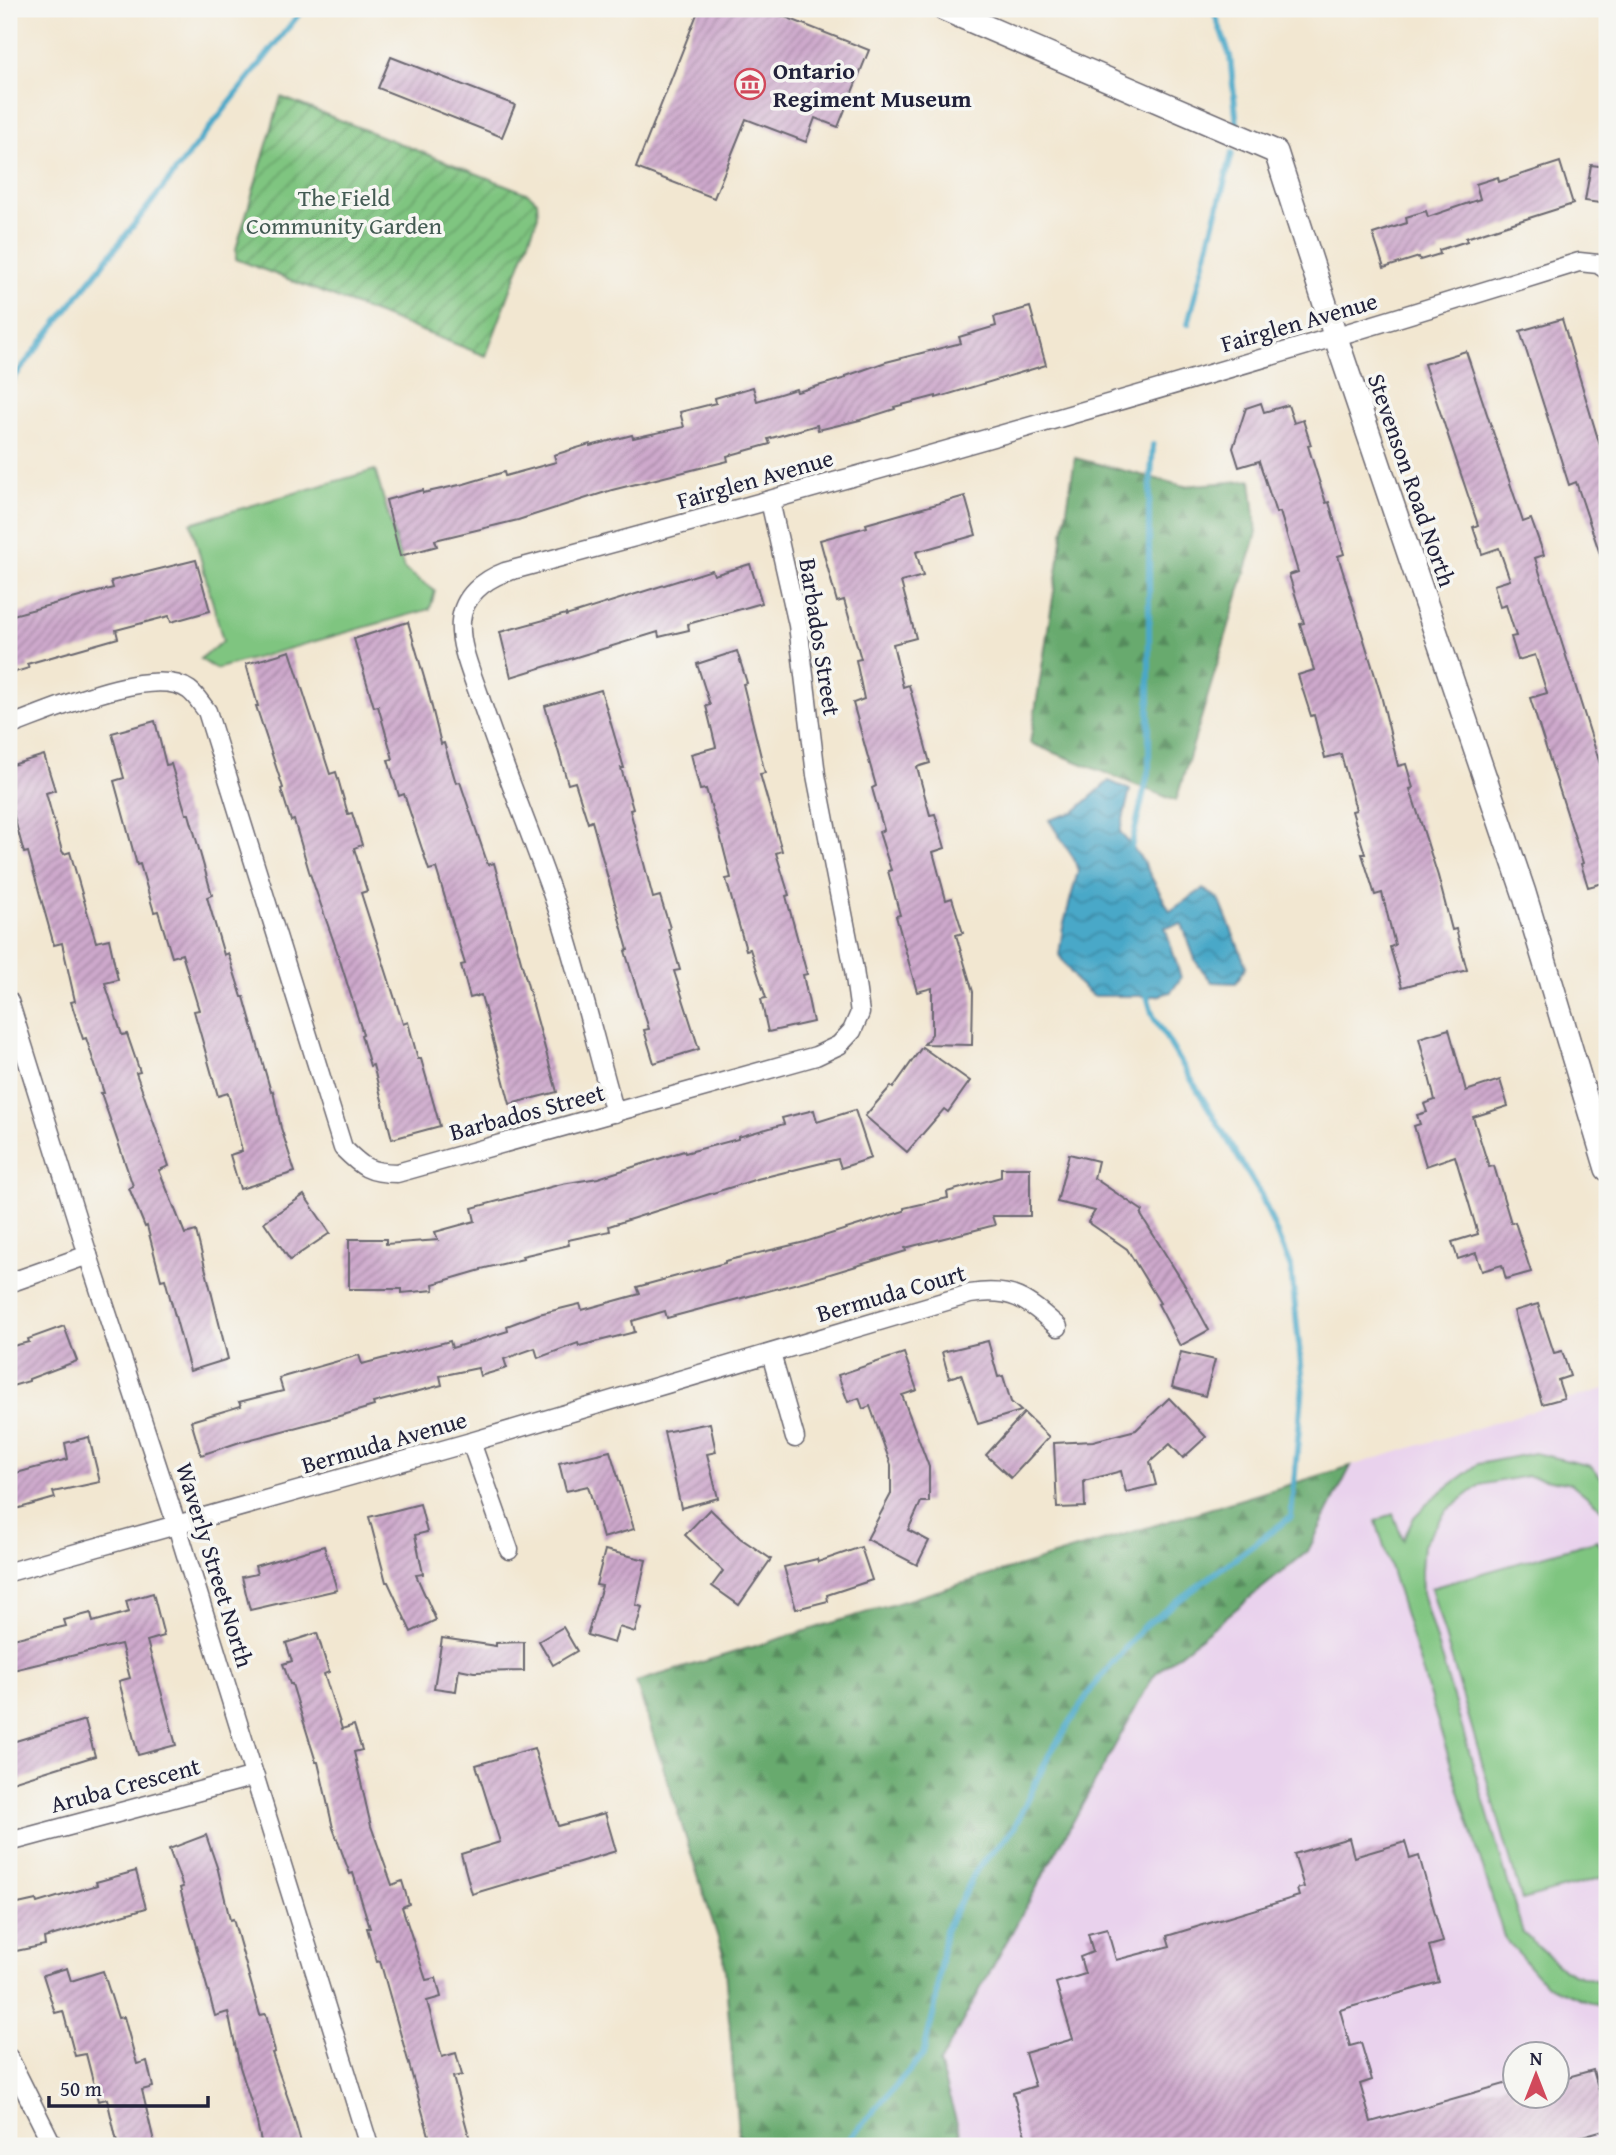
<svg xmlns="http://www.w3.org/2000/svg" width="1616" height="2155" font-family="'Gentium Book Plus',serif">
  <defs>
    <pattern id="forest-firs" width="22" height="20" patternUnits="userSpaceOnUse" patternTransform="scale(1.75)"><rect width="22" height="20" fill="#67aa6e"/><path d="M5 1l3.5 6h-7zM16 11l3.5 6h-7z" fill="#548a5c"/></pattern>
    <pattern id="garden-furrows" width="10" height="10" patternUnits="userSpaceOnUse" patternTransform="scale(1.75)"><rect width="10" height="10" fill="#7fc580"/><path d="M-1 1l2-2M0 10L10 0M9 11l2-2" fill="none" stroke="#68a06a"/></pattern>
    <pattern id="water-waves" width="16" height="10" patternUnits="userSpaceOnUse" patternTransform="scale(1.75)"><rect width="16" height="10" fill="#48a8c8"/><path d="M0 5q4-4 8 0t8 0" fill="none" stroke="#3c88a4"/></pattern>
    <pattern id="building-hatch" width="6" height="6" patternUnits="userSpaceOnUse" patternTransform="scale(1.75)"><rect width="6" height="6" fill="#cea9cc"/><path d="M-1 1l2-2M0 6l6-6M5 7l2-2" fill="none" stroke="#a789a7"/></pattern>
  </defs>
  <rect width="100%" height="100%" fill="#f6f6f2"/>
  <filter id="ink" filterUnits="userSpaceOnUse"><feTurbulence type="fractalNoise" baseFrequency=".0143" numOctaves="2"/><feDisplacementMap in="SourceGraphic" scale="14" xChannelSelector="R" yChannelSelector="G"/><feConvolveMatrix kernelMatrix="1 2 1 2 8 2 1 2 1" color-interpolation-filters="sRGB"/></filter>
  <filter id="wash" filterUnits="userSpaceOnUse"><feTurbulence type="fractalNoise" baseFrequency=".00686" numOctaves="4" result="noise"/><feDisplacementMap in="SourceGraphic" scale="28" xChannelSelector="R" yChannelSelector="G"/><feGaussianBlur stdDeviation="1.57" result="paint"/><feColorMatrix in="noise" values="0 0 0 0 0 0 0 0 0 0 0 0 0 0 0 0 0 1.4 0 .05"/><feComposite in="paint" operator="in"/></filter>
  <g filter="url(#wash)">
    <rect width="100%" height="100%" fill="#f2e7d1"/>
    <path fill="#e9d2ed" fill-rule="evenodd" d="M1607 1388V2146H964L939 2064 1154 1675 1308 1551 1351 1466ZM1514 2054H1556V2096H1514Z"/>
    <g fill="url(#forest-firs)" stroke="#446654" stroke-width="2">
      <path d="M1075 458 1184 486 1251 480 1257 533 1176 801 1030 743Z"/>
      <path d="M1351 1466 1308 1551 1154 1675 939 2064 964 2146H750L738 2133 724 1957 636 1682Z"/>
    </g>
    <g fill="#7fc580" stroke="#50745e" stroke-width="2">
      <path d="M375 470 404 569 435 591 430 609 216 669 200 659 223 641 191 523Z"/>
      <path d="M1534 1453 1591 1466 1607 1485V1513L1572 1484 1527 1476 1480 1485 1446 1511 1423 1545 1421 1570 1422 1593 1523 1933 1564 1970 1607 1984V2009L1545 1984 1504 1937 1376 1521 1393 1514 1403 1540 1414 1517 1433 1498 1478 1464Z"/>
      <path d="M1598 1540 1607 1570V1876L1522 1900 1431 1588Z"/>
    </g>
    <path fill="url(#garden-furrows)" stroke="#50745e" stroke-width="2" d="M281 97 529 194 537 201 538 216 486 356 236 259V249Z"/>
    <path fill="url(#water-waves)" stroke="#356582" stroke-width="2" d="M1109 781 1130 790 1120 832 1141 858 1170 911 1203 889 1219 899 1246 966 1236 983 1212 982 1196 962 1182 924 1165 927 1181 978 1171 992 1157 996H1093L1078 983 1059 955 1063 927 1078 871 1074 859 1049 820 1074 812Z"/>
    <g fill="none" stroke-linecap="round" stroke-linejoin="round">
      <g stroke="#48a8c8" stroke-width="6">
        <path d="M1213 9 1230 56 1237 126"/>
        <path d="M1188 324 1232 153"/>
        <path d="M9 384 303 9"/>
        <path d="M1130 852 1149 769V507L1153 445"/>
        <path d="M843 2146 923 2055 935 2007 945 1931 977 1869 1013 1830 1049 1755 1092 1688 1143 1627 1291 1517 1303 1384 1291 1268 1261 1195 1153 1016 1145 989"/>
      </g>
    </g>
    <g id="blocks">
      <g fill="url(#building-hatch)">
        <path d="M699 9H765L869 50 838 127 815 118 806 142 746 119 714 198 636 168Z"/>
        <path d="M391 57 515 105 502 137 378 88Z"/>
        <path d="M1560 162 1573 204 1466 238 1467 241 1439 250 1440 254 1420 260 1419 257 1384 268 1373 234 1407 223 1406 217 1426 211 1428 217 1480 199 1476 184 1498 177 1499 182Z"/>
        <path d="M1591 165 1607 167V204L1585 201Z"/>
        <path d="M1030 307 1046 365 936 398V396L894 407 895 409 860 420 818 430 817 425 768 439 770 444 727 456 728 461 612 490 518 520 435 540 437 546 400 556 386 500 423 490V493L464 484 504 472 505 476 556 462 554 455 590 444V446L632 435 633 438 684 427 680 412 716 403 715 398 753 387 757 401 796 389 797 392 846 378V376L886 362 961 343 959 337 996 326 994 317Z"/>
        <path d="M1562 319 1607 469V566H1604L1576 482 1569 485 1520 331Z"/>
        <path d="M1466 351 1523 522 1531 519 1544 555 1535 558 1607 786V882L1588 887 1581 864 1583 863 1530 698 1547 693 1535 655 1518 660 1511 637 1516 636 1506 605 1500 607 1494 585 1510 580 1499 548 1482 554 1473 527 1478 525 1424 364Z"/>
        <path d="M1261 403 1264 412 1288 405 1294 423 1303 420 1311 445 1308 446 1326 503 1329 502 1344 554 1338 556 1381 695 1398 766 1406 764 1413 788 1410 789 1438 876 1452 930 1456 929 1467 970 1402 987 1390 947 1395 945 1382 893 1375 895 1362 854H1365L1352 811 1356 810 1341 754 1325 758 1314 715 1311 716 1298 675 1314 670 1300 624 1304 623 1289 575 1298 572 1280 512 1276 513 1259 461 1239 467 1233 448 1246 408Z"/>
        <path d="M965 496 976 535 916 552 923 576 901 582 916 638 893 644 903 687 909 685 930 763 917 767 930 815 935 814 945 848 933 852 946 900 952 898 963 933 956 935 973 992 972 1045 924 1044 932 1034V988L917 992 896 916 900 915 888 871 891 870 879 832 884 830 872 788 876 786 853 703 864 699 856 660 861 659 844 600 837 602 820 540 867 527 866 524Z"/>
        <path d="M196 560 210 611 171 622 169 616 116 630 118 638 27 664 29 668 9 674V616L113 588 111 581Z"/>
        <path d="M750 564 762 603 688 624 689 630 659 637 658 632 511 677 500 632 566 614V616L712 570 714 575Z"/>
        <path d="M408 622 428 691 441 744 444 743 456 783 460 782 488 865 494 863 557 1092 510 1104 481 995 470 998 461 965 465 964 436 868 429 870 404 794 399 796 388 760 393 759 378 706 374 707 354 639Z"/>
        <path d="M290 651 330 774 336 772 348 814 352 813 362 845 354 848 367 891 361 893 403 1024 408 1022 418 1059H421L440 1126 392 1139 373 1065 370 1066 361 1035 363 1034 337 951 309 871 294 820 291 821 281 789 283 788 256 706H258L246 664Z"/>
        <path d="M737 651 747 683 743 684 765 773 760 774 782 851 776 853 789 895 786 896 807 974 803 975 813 1022 768 1032 761 999 766 998 750 949 746 950 726 879 731 878 720 835 706 789 700 790 691 754 716 747 706 706 710 705 697 664Z"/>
        <path d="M601 690 624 768H621L633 809 630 810 653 898 660 896 670 928 668 929 680 970 674 971 699 1049 654 1063 644 1030 649 1029 625 951 628 950 592 821 588 823 575 782 568 784 545 706Z"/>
        <path d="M155 721 166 765 171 764 186 814H189L212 895 207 897 224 955 228 953 242 997H244L271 1092 273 1091 281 1128 295 1172 240 1189 230 1155 242 1151 228 1093 218 1096 194 1011 199 1010 182 954 172 957 158 911 154 912 140 864 137 865 114 781 124 778 112 733Z"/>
        <path d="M44 755 55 790 46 793 62 851 64 854 70 852 96 942 109 939 118 980 105 983 122 1035 127 1034 140 1072 136 1073 169 1166 159 1170 185 1234 196 1231 228 1359 190 1371 165 1279 161 1280 147 1226 145 1227 129 1188 133 1186 101 1093H104L86 1038 83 1039 71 1002 75 1001 62 943 54 945 28 852 24 853 9 798V766Z"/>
        <path d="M1449 1029 1466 1091 1500 1080 1508 1106 1473 1117 1489 1167 1494 1166 1511 1223 1515 1222 1531 1272 1506 1279 1502 1265 1482 1271 1476 1253 1458 1259 1452 1242 1478 1234 1455 1156 1426 1166 1414 1126 1420 1124 1417 1115 1427 1112 1424 1104 1435 1100 1419 1038Z"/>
        <path d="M922 1047 970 1081 948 1112 944 1109 907 1152 865 1116 891 1086 893 1088Z"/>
        <path d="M814 1110 817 1122 855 1110 871 1158 841 1168 838 1159 757 1179 609 1226 610 1231 568 1240 569 1245 522 1256 523 1259 481 1269V1270L433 1284 434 1290 402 1293V1289H349V1239H386V1244L438 1240 435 1232 475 1221 472 1208 562 1184 598 1178 684 1151 685 1153 738 1139V1137L784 1124 782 1118Z"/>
        <path d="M1069 1154 1098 1161 1094 1178 1143 1211 1141 1215 1184 1284 1209 1330 1180 1346 1158 1304 1160 1303 1127 1249 1088 1222 1095 1211 1057 1202Z"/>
        <path d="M1001 1168H1030V1216H992L995 1225 905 1248 906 1251 820 1277 667 1318 665 1311 632 1321 635 1332 579 1346 578 1343 538 1358 535 1348 504 1359 507 1368 480 1376 478 1368 440 1376 442 1385 373 1403 374 1406 343 1415 240 1442 201 1455 191 1421 241 1406 239 1402 283 1391 279 1378 359 1355 362 1364 450 1341 452 1348 508 1331 507 1326 539 1314 580 1304 582 1310 640 1294 637 1287 725 1263V1261L805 1242 904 1211V1208L948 1198 947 1192 1001 1177Z"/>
        <path d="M304 1195 330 1233 290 1260 264 1222Z"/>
        <path d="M1538 1304 1554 1353 1562 1351 1570 1376 1558 1380 1564 1398 1542 1404 1514 1311Z"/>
        <path d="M64 1326 77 1361 29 1379V1381L9 1387V1347L29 1342 28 1339Z"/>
        <path d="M988 1341 998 1377 1003 1376 1011 1402 1021 1411 978 1424 961 1374 949 1378 942 1352Z"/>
        <path d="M1181 1352 1215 1360 1205 1396 1172 1387Z"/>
        <path d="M904 1353 917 1390 902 1395 929 1467V1502H921L908 1530 929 1541 917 1565 867 1539 891 1494V1465L870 1406 863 1409 859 1398 848 1402 838 1375Z"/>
        <path d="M1169 1398 1206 1437 1183 1458 1170 1444 1150 1462 1156 1485 1126 1492 1121 1471 1084 1481 1085 1507 1057 1508 1054 1443 1093 1441 1136 1430Z"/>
        <path d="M1024 1413 1049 1437 1011 1478 986 1455Z"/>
        <path d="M710 1423 716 1452 707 1454 718 1498 681 1508 664 1432Z"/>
        <path d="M89 1437 100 1482 53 1492 55 1498 16 1509 9 1484V1475L68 1459 65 1443Z"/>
        <path d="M610 1451 634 1529 603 1538 588 1486 566 1491 559 1463Z"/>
        <path d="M420 1504 427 1532 415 1535 423 1574 416 1575 436 1620 411 1632 388 1582H386L369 1517Z"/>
        <path d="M710 1509 740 1538 771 1559 739 1605 712 1586 723 1571 685 1535Z"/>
        <path d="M324 1546 337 1590 250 1610 242 1577 257 1574 255 1566Z"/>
        <path d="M861 1547 872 1580 827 1595 828 1601 796 1609 784 1567 817 1559 818 1562Z"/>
        <path d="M605 1550 646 1560 636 1605 642 1607 635 1632 619 1627 614 1643 587 1635 602 1586 596 1585Z"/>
        <path d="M153 1593 164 1636 147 1641 176 1745 138 1755 119 1681 130 1678 121 1644 9 1671V1640L66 1626 64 1620 91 1613 93 1622 129 1612 126 1601Z"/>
        <path d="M563 1627 577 1651 553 1665 539 1641Z"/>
        <path d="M317 1633 329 1672 324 1674 342 1729 354 1725 362 1750 354 1752 371 1826 392 1885 402 1881 409 1904 402 1907 426 1980 436 1978 441 1997 427 2001 442 2057 456 2053 462 2075 453 2077 470 2140 447 2146H432L380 1961 377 1962 367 1928H370L353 1873 350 1874 333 1828 318 1762H316L292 1684H290L283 1664 292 1661 286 1643Z"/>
        <path d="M442 1638 496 1646V1643L524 1642V1671L474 1672 459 1669 456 1691 434 1688Z"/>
        <path d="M85 1720 95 1756 9 1783V1743Z"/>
        <path d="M534 1748 558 1826 605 1813 616 1851 472 1894 461 1854 500 1842 476 1765Z"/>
        <path d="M206 1835 218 1870 230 1920 233 1919 260 2015 266 2014 275 2052 272 2053 290 2104 302 2146H262L255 2114 240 2067 228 2012 215 2016 180 1888 183 1887 169 1849Z"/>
        <path d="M1349 1838 1354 1857 1405 1842 1410 1859 1419 1856 1443 1942 1429 1946 1439 1982 1340 2010 1350 2046 1361 2043 1372 2080 1360 2084 1371 2122 1515 2081V2096H1557V2080L1593 2070 1601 2098 1607 2097V2129L1579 2137 1582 2146H1028L1013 2093 1035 2086 1025 2053 1073 2039 1056 1983 1085 1974 1080 1957 1093 1952 1088 1934 1107 1929 1116 1960 1170 1946 1167 1936 1299 1896 1297 1889 1304 1887 1294 1854Z"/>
        <path d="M136 1871 146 1908 44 1938 45 1945 16 1951 9 1906 36 1900 37 1903 97 1885 96 1882Z"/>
        <path d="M67 1968 71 1981 103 1971 118 2018 124 2017 137 2064 147 2061 153 2087 142 2090 155 2146H118L107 2099 98 2101 86 2054 75 2056 63 2011 55 2013 43 1975Z"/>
      </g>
    </g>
  </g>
  <g filter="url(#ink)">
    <use href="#blocks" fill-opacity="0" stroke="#6b6770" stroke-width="2"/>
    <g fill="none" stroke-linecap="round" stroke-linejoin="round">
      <g stroke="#6b6770" stroke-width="21">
        <g id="minor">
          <path d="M9 726C48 712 153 664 189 690 196 695 201 704 207 711L343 1148C362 1167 369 1173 397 1173L816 1056 839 1045 852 1031 860 1013 854 970 816 775 798 625 770 501"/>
          <path d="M9 1001 88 1255 177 1526 369 2146"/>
          <path d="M615 1113C596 1046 580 978 559 913 534 840 504 770 480 698 472 674 459 646 461 621 463 596 484 580 505 572 865 476 1223 373 1579 262L1598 264 1607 270"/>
          <path d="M9 1283 88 1255"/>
          <path d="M771 1354 795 1438"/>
          <path d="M471 1442 509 1550"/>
          <path d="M9 1572 471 1442 970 1294C1013 1287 1027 1300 1058 1327"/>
          <path d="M9 1842 255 1776"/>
          <path d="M9 2058 53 2146"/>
        </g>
      </g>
      <g stroke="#6b6770" stroke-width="26">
        <path id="tertiary" d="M944 9 1276 152 1336 338 1524 893 1607 1169"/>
      </g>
      <use href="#minor" stroke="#fff" stroke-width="18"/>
      <use href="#tertiary" stroke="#fff" stroke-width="23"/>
    </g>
  </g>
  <defs>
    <g id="museum-ring" transform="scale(1.575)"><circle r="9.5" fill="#f6f6f2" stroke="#d1495b" stroke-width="1.5"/><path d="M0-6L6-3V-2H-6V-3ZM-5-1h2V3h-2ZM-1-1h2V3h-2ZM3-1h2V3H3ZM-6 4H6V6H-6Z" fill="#d1495b"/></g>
  </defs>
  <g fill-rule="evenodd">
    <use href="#museum-ring" x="750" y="84"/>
  </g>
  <g text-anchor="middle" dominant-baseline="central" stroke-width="7" stroke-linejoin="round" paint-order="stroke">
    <g font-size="24" font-weight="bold" fill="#22223b" stroke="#f6f6f2" text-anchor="start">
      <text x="773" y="70">Ontario<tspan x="773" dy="28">Regiment Museum</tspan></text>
    </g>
    <g font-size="24" fill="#435b53" stroke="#f6f6f2">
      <text x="344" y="197">The Field<tspan x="344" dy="28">Community Garden</tspan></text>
    </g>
    <g font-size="24" fill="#22223b" stroke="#f6f6f2">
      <text transform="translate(1299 322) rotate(-16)">Fairglen Avenue</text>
      <text transform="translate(755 479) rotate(-16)">Fairglen Avenue</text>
      <text transform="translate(1412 480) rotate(71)">Stevenson Road North</text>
      <text transform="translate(820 637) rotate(81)">Barbados Street</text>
      <text transform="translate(527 1112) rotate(-15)">Barbados Street</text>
      <text transform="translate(891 1293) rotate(-16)">Bermuda Court</text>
      <text transform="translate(384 1442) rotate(-16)">Bermuda Avenue</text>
      <text transform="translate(215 1565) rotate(73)">Waverly Street North</text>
      <text transform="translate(125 1785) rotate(-15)">Aruba Crescent</text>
    </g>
  </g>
  <rect width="1616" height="2155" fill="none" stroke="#f6f6f2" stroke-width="35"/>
  <g transform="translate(1536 2075)"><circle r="33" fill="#f6f6f2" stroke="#a1a1a9" stroke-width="2"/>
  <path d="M0-5L12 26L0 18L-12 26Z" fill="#d1495b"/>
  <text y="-10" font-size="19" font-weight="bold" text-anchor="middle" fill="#22223b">N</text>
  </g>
  <path d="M49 2096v10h159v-10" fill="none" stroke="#22223b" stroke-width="3.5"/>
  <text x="60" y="2096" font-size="21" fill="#22223b" stroke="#f6f6f2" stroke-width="5" paint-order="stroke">50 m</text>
</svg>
